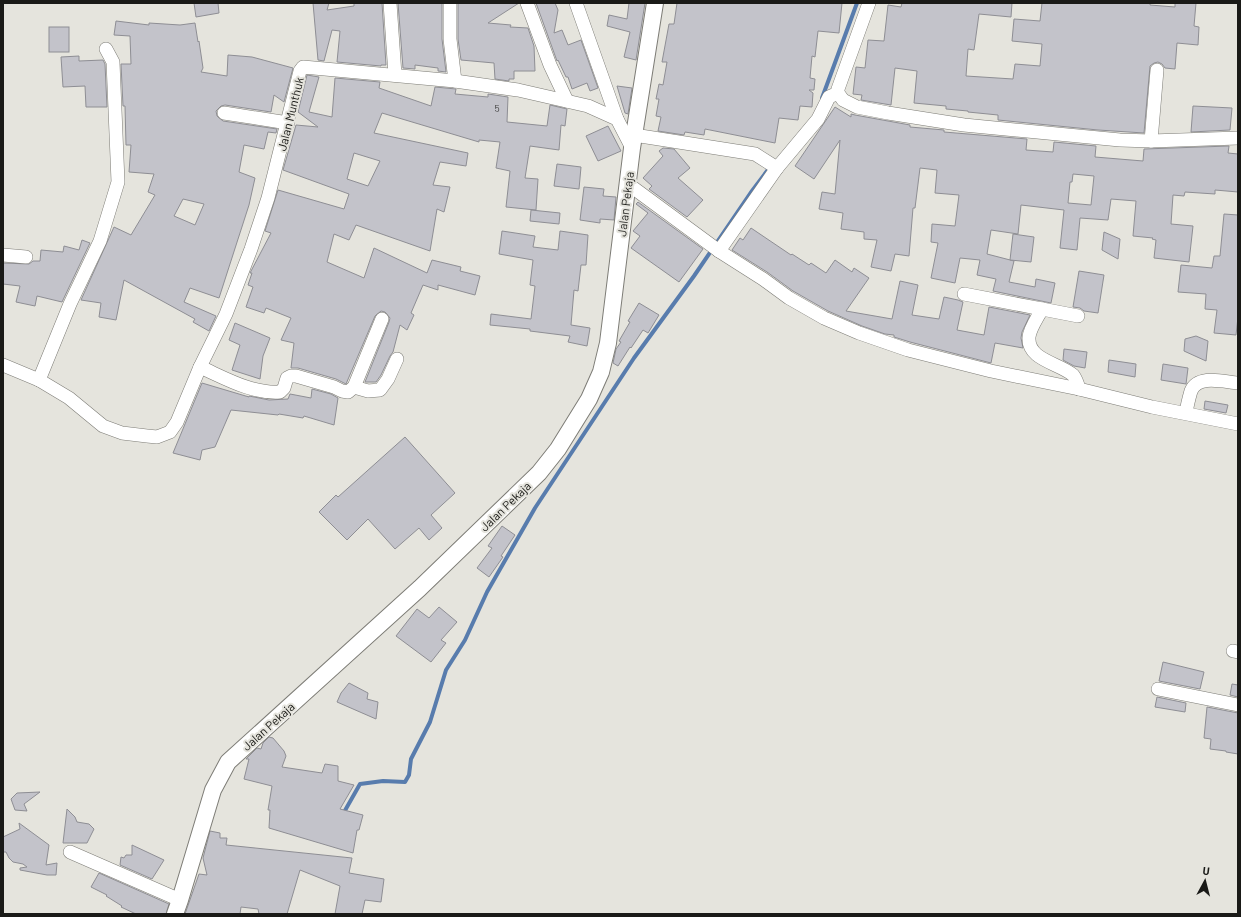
<svg xmlns="http://www.w3.org/2000/svg" width="1241" height="917" font-family="Barlow,sans-serif">
  <rect width="100%" height="100%" fill="#e5e4dd"/>
  <g fill="none" stroke-linecap="round" stroke-linejoin="round">
    <g stroke="#587cad" stroke-width="4">
      <path d="M822 98 857 3"/>
      <path d="M343 814 360 784 383 781 405 782 409 775 411 759 430 722 446 670 465 640 487 592 535 508 634 358 694 276 752 191 770 167"/>
    </g>
  </g>
  <g fill="#c3c3ca" stroke="#8e8e94" fill-rule="evenodd">
    <path d="M194 3H218L219 13 196 17Z"/>
    <path d="M313 3H329L327 10 354 6V3H382L386 65H381V66L337 62 340 31 332 30 324 61 318 60Z"/>
    <path d="M398 3H442V39L446 72 438 71V68L415 65V69L403 68Z"/>
    <path d="M458 3H519L488 23 511 25 510 27 528 28 534 46 535 71H514V79H509V81L495 79 494 63 461 60 458 39Z"/>
    <path d="M536 3H555L558 10 554 33 562 30 568 45 581 40 598 88 590 91 587 83 572 89 568 77H566L558 60 557 61Z"/>
    <path d="M629 3H645L636 60 624 57 630 32 607 26 609 15 627 19Z"/>
    <path d="M677 3H842L839 33 818 31 815 57 812 56 810 78 815 79 814 90H809L813 93 812 107 800 106 798 120 779 118 775 143 705 129 704 135 685 132 684 135 658 131 661 117 656 116 659 99H656L659 84 663 85 667 62H662L669 24H674Z"/>
    <path d="M902 3H1012L1011 17 979 14 974 50 968 49 966 76 1013 79 1015 64 1040 66 1042 44 1012 41 1014 19 1040 21 1042 3H1150V5L1175 7V3H1196L1194 26 1199 27 1198 45 1177 43 1175 69 1165 68 1162 64 1158 62 1154 63 1150 66 1144 133 1098 130 998 120V115L968 112V111L946 109V106L914 103 917 71 895 68 891 105 861 100 862 95 853 94 856 67 865 68 868 40 884 41 888 5 901 7Z"/>
    <path d="M116 21 149 25V23L180 25 195 23 198 42 199 41 203 68 201 72 227 76 228 55 252 57 293 68 284 102 274 95 271 112 225 105 221 106 216 111 217 116 223 121 277 129 276 133 268 132 264 149 244 145 239 172 255 178 249 205 219 298 190 288 184 302 216 316 209 331 193 322 195 319 124 280 116 320 99 317 101 303 81 300 114 227 131 235 155 195 148 192 154 174 129 172 131 145H126L125 106H123L121 64H131L130 36 114 35ZM183 199 204 204 195 225 174 216Z"/>
    <rect x="49" y="27" width="20" height="25"/>
    <path d="M79 56V61L103 60 105 64 107 107H86L85 86 63 87 61 57Z"/>
    <path d="M307 75 319 77 309 112 332 117 335 78 380 82 379 88 431 106 435 87 456 89 455 94 488 97V94L508 97 507 122 547 126 550 105 567 109 565 126 561 125 559 150 530 146 525 178 538 179 536 210 506 207 510 171 496 168 500 142 479 140V142L382 113 374 133 468 153 466 166 440 162 433 185 450 187 444 212 437 209 430 251 356 225 349 240 334 234 327 262 364 278 374 248 427 273 432 260 461 267 460 271 480 276 475 295 438 285V290L423 285 411 313 414 315 407 330 400 325 393 352 390 356 381 375 376 382H365L389 322 390 318 385 312 381 311 375 316 346 384 336 379 298 368H291L294 343 281 340 291 318 266 308 264 313 246 307 253 287 248 285 252 273H250L271 233 265 231 278 190 344 209 349 194 283 170 296 125 318 127 298 112ZM354 153 380 161 368 186 347 179Z"/>
    <path d="M617 86 632 88 628 114 625 113Z"/>
    <path d="M1193 106 1232 108 1230 130 1191 132Z"/>
    <path d="M835 107 851 117V114L855 115 910 125V127L944 130V132L1027 139 1026 150 1053 152 1054 142 1096 146 1095 157 1143 161 1144 149 1229 146 1228 153 1238 154V192L1215 190V194L1185 192 1184 196 1173 195 1171 224 1193 226 1189 262 1154 258 1156 240 1152 239 1153 238 1133 236 1136 201 1111 199 1108 220 1080 218 1077 250 1060 248 1064 210 1021 205 1018 234 991 230 987 254 1014 261 1009 282 1035 287 1036 279 1055 283 1051 303 993 291 996 279 977 275 980 260 960 258 955 283 931 278 938 243 931 242 932 224 955 226 959 195 935 193 937 170 920 168 915 208H913L909 256 895 254 891 271 871 267 877 240 864 239V232L841 229 843 213 819 209 822 192 835 194 840 140 814 179 795 166ZM1073 174 1094 176 1091 205 1068 203 1070 182H1072Z"/>
    <path d="M608 126 621 151 598 161 586 136Z"/>
    <path d="M663 148 674 149 690 168 678 178 703 200 687 217 649 189 652 186 643 178 663 156 659 151Z"/>
    <path d="M557 164 581 167 579 189 554 186Z"/>
    <path d="M584 187 604 189 603 196 616 197 614 220 600 219V223L580 220Z"/>
    <path d="M638 202 703 249 679 282 631 248 640 236 633 231 648 213 636 204Z"/>
    <path d="M531 210 560 213 559 224 530 221Z"/>
    <path d="M1224 214 1238 215V317L1236 335 1214 333 1217 310 1205 309 1206 294 1178 292 1181 265 1212 268 1214 256H1220Z"/>
    <path d="M751 228 791 255 792 254 809 265 811 263 826 273 835 260 852 272 854 268 869 278 846 311 892 319 900 281 918 285 912 315 939 319 944 297 958 300 963 302 957 330 984 335 989 307 1030 315 1022 332 1021 338 1023 348 995 343 991 363 910 342 894 337V335L885 334 862 326 828 311 793 291 767 272 732 250 740 238 743 240Z"/>
    <path d="M502 231 535 236 533 247 558 250 560 231 588 235 586 265H581L578 291 574 290 571 325 590 328 587 346 568 342 570 336 530 331V329L490 325 491 314 531 319 535 286 530 285 533 260 499 254Z"/>
    <path d="M1104 232 1120 239 1118 259 1102 250Z"/>
    <path d="M1013 234 1034 237 1031 262 1010 260Z"/>
    <path d="M82 240 90 243 62 302 37 296 35 306 16 302 20 286 3 284V263L29 264 33 261H40L41 250 63 252 64 246 79 250Z"/>
    <path d="M1079 271 1104 275 1098 313 1084 311 1080 308 1073 307Z"/>
    <path d="M639 303 659 315 648 333 643 330 631 348 630 347 618 366 613 363 616 349 621 342 619 341 630 322 628 321Z"/>
    <path d="M235 323 270 338 263 356 260 379 232 370 240 345 229 340Z"/>
    <path d="M1196 336 1208 341 1206 361 1184 351 1185 339Z"/>
    <path d="M1064 349 1087 352 1085 368 1074 366 1063 360Z"/>
    <path d="M1109 360 1136 364 1135 377 1108 372Z"/>
    <path d="M1163 364 1188 368 1186 384 1161 380Z"/>
    <path d="M202 383 249 397V396L269 400 288 399 290 394 311 398 312 389 331 394 338 398 334 425 304 416 303 418 279 414 278 415 231 410 215 447 202 450 200 460 173 453Z"/>
    <path d="M1205 401 1228 405 1226 413 1204 409Z"/>
    <path d="M405 437 455 493 431 515 442 528 429 540 419 528 395 549 368 519 347 540 319 512 336 495 338 497Z"/>
    <path d="M502 526 515 535 501 556 503 557 489 577 477 568 492 548 488 546Z"/>
    <path d="M439 607 457 622 441 640 446 643 431 662 396 636 417 609 429 618Z"/>
    <path d="M1163 662 1204 672 1200 689 1159 681Z"/>
    <path d="M349 683 368 693 367 699 378 702 376 719 337 702 341 693Z"/>
    <path d="M1232 684 1238 685V697L1230 695Z"/>
    <path d="M1157 697 1186 703 1185 712 1155 707Z"/>
    <path d="M1207 707 1238 713V754L1226 752V751L1210 749 1211 739 1204 738Z"/>
    <path d="M269 737 273 738 284 751 286 756 282 767 322 773 325 764 338 766V781L354 785 340 809 363 815 359 830H357L353 853 269 828 270 810H268L272 786 244 779 249 759H246L257 748 261 749 263 743Z"/>
    <path d="M40 792 24 804 27 811 15 810 11 799 17 793Z"/>
    <path d="M67 809 75 817 77 822 89 824 94 829 87 843H63Z"/>
    <path d="M19 823 49 845 46 865 57 863 56 875H47L20 870V868L27 867 23 864 13 862 9 858 6 852H3V837L20 829Z"/>
    <path d="M210 831 220 833V838H227L226 845 352 858 349 873 384 879 381 902 365 900 362 914H335L340 886 300 870 287 914H259L258 909 241 907 240 914H185L199 874 207 875 203 858Z"/>
    <path d="M132 845 164 860 152 879 120 865 121 857 124 858 126 855H132Z"/>
    <path d="M99 873 169 904 166 914H136L121 907 122 906 106 896 107 895 91 887Z"/>
  </g>
  <g fill="none" stroke-linecap="round" stroke-linejoin="round">
    <g stroke="#7d7c76" stroke-width="14">
      <g id="minor">
        <path d="M390 3 395 75"/>
        <path d="M450 3V39L455 81"/>
        <path d="M527 3 550 65 567 101"/>
        <path d="M576 3 617 119"/>
        <path d="M869 3 838 89V93L843 100 857 107 888 113 964 125 1120 140 1151 141 1238 138"/>
        <path d="M224 113 288 123"/>
        <path d="M634 135 755 154 777 168 719 251"/>
        <path d="M1151 141 1157 70"/>
        <path d="M777 168 818 119 829 97 838 93"/>
        <path d="M628 184 719 251 763 279 789 298 824 318 859 333 908 350 991 371 1079 389 1152 407 1238 424"/>
        <path d="M3 255 26 257"/>
        <path d="M964 294 1042 309C1038 317 1030 328 1029 337 1027 360 1059 363 1073 375 1076 379 1078 385 1079 389"/>
        <path d="M1042 309 1078 316"/>
        <path d="M3 365 39 380 69 398 103 426 122 433 147 436 157 437 170 432 177 422 200 367 226 314 251 249 268 198 300 71 303 67 455 81 518 90 588 106 617 119 632 148"/>
        <path d="M200 367C225 378 252 394 280 392L284 388 287 378 291 376H296L334 387 342 391 348 392 354 387 382 319"/>
        <path d="M39 380 70 304 100 241 118 182 113 62 106 49"/>
        <path d="M354 387 368 391 380 390 388 379 397 359"/>
        <path d="M1186 413C1187 406 1189 398 1191 391 1198 374 1224 382 1238 383"/>
        <path d="M1233 651 1238 652"/>
        <path d="M1158 689 1238 705"/>
        <path d="M70 852 180 900"/>
      </g>
    </g>
    <g stroke="#7d7c76" stroke-width="18">
      <path id="tertiary" d="M175 914 180 900 213 790 228 762 420 588 539 473 558 449 589 399 601 372 608 343 632 148 655 3"/>
    </g>
    <use href="#minor" stroke="#fff" stroke-width="13"/>
    <use href="#tertiary" stroke="#fff" stroke-width="16"/>
  </g>
  <g text-anchor="middle" dominant-baseline="central" stroke-width="4" stroke-linejoin="round" paint-order="stroke">
    <g font-size="10" fill="#444">
      <text x="497" y="108">5</text>
    </g>
    <g font-size="12" fill="#1a1a17" stroke="#e5e4dd">
      <text transform="translate(290 114) rotate(-76)">Jalan Munthuk</text>
      <text transform="translate(625 204) rotate(-83)">Jalan Pekaja</text>
      <text transform="translate(505 506) rotate(-44)">Jalan Pekaja</text>
      <text transform="translate(268 726) rotate(-42)">Jalan Pekaja</text>
    </g>
  </g>
  <rect width="1241" height="917" fill="none" stroke="#1a1a17" stroke-width="8"/>
  <g transform="translate(1205 881) rotate(7)" stroke="#e5e4dd" stroke-width="3" paint-order="stroke">
  <path d="M0-3L7 15L0 10L-7 15Z" fill="#1a1a17"/>
  <text y="-6" font-size="11" font-weight="bold" text-anchor="middle" fill="#1a1a17">U</text>
  </g>
</svg>
